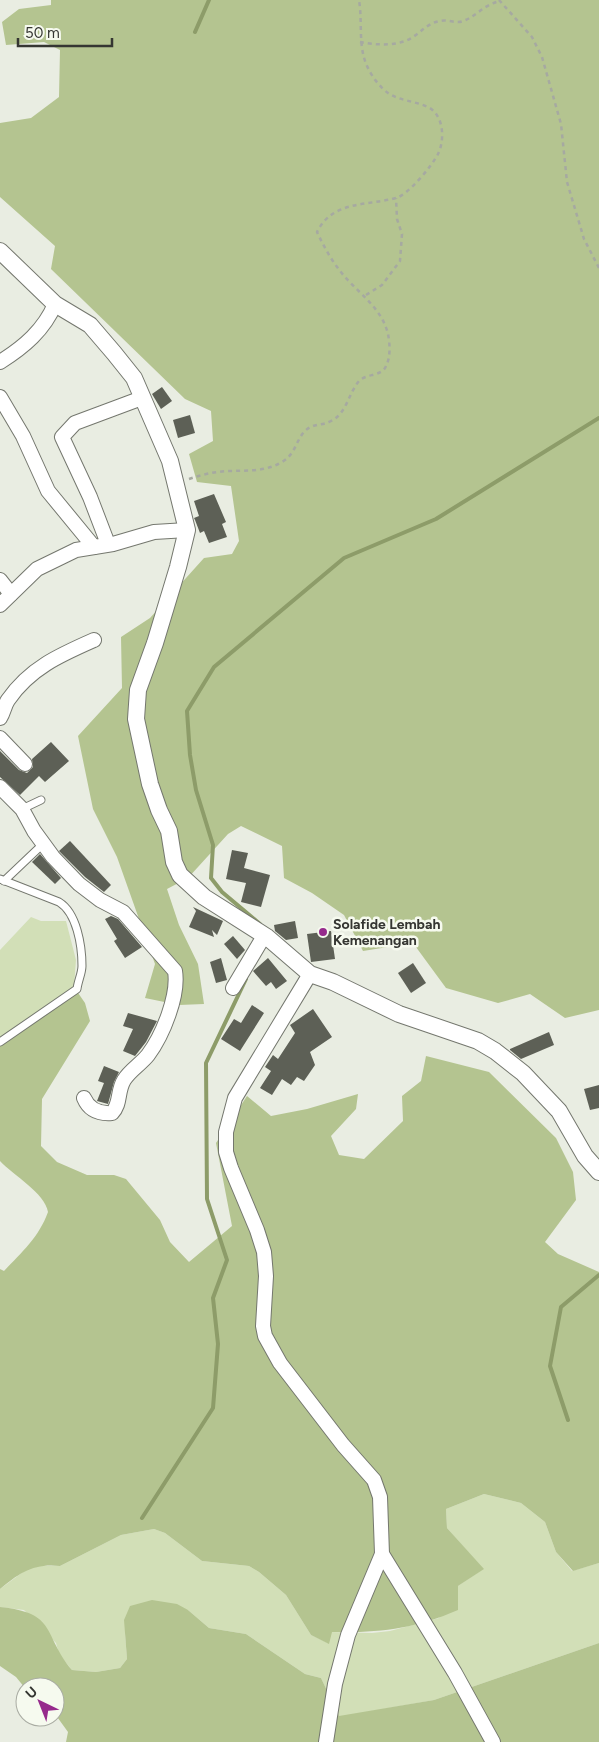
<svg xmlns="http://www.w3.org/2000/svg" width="599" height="1742" font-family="Figtree,sans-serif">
  <rect width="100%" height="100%" fill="#e9ede2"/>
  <g fill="#d2dfb7">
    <path d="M31 917 41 921H66L76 960 74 987 0 1038V950Z"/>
    <path d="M484 1494 521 1503 545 1522 556 1552 572 1571 599 1563V1643L434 1700 339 1717 321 1678 305 1674 246 1634 209 1628 188 1610 125 1633 127 1659 120 1668 96 1672 72 1670 59 1654 56 1643 24 1610 0 1607V1589L27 1569 38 1566H60L121 1535 154 1529 165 1533 202 1561 249 1566 259 1572 286 1595 311 1635 328 1643 331 1632 372 1633 390 1631 439 1618 458 1586 483 1569 447 1528 446 1509Z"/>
  </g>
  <g fill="#b4c490">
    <path d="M51 0H599V1010L565 1018 530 994 498 1003 446 988 413 943 363 951 344 915 312 893 284 878 282 846 241 826 228 834 188 878 167 889 179 925 198 964 204 1004 179 1005 145 998 155 964 117 857 93 809 78 736 122 688 121 637 150 618 204 558 232 554 239 541 231 486 197 482 189 454 213 441 211 411 185 399 51 269 55 246 0 197V123L31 118 59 97 60 50 44 42 6 45 2 22 19 9 51 5Z"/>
    <path d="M74 987 85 1003 90 1021 42 1099 41 1146 57 1162 87 1175H114L126 1179 160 1220 170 1242 189 1262 232 1226 216 1143 247 1096 271 1116 307 1109 358 1094 356 1109 331 1136 339 1155 364 1159 403 1121 402 1096 421 1081 426 1056 489 1072 556 1138 573 1172 576 1200 545 1242 558 1254 599 1272V1563L573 1571 556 1552 545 1522 521 1503 484 1494 446 1509 447 1528 484 1569 458 1586V1610C414 1629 379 1633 332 1632L329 1644 311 1635 286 1595 259 1572 249 1566 202 1561 165 1533 154 1529 121 1535 60 1566C34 1563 19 1573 0 1589V1269L4 1271C22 1252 39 1237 48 1212 45 1193 13 1175 0 1161V1039Z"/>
    <path d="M152 1600 177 1604 188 1610 209 1628 246 1634 305 1674 321 1678 339 1716 434 1700 599 1643V1742H66L68 1732 55 1714V1687L25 1688 16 1677 0 1666V1607C58 1613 42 1634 72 1670L96 1672 120 1668 127 1659 124 1620 130 1606Z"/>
  </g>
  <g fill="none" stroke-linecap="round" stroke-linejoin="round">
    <g stroke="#8d9c69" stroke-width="4">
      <path d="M195 32 209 0"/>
      <path d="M260 924 222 892 211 878 213 845 196 790 190 755 187 711 214 667 344 558 436 519 599 418"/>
      <path d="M568 1420 550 1366 561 1307 599 1275"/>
      <path d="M142 1518 213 1408 218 1344 213 1298 227 1260 207 1199 206 1063 246 979"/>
    </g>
  </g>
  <g fill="#5d6056">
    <path d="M162 387 172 401 161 409 152 394Z"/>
    <path d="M190 415 195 433 178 438 173 420Z"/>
    <path d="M214 494 226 522 222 524 227 537 209 543 204 531 200 533 195 520 194 518 199 516 194 501Z"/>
    <path d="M51 742 69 761 45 782 39 776 20 795 0 777V751L19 770 27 773 33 767 32 759Z"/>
    <path d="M70 841 111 885 104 892 85 877 59 851Z"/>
    <path d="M232 850 248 853 244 868 270 875 261 907 241 902 246 883 226 879Z"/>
    <path d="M40 854 61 878 55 884 32 862Z"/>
    <path d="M193 907 223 921 217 935 212 930 214 937 189 927 196 911Z"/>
    <path d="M111 916 118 919 142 947 125 958 114 941 117 939 105 919Z"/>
    <path d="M295 921 298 938 286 940 275 931 274 925Z"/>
    <path d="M331 931 335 959 311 962 307 934Z"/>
    <path d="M233 936 245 950 237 959 224 944Z"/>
    <path d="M221 958 227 980 216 983 210 962Z"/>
    <path d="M268 958 287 981 276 989 271 982 266 986 253 971Z"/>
    <path d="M413 963 426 983 411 993 398 973Z"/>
    <path d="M252 1005 264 1013 240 1051 221 1039 234 1019 241 1023Z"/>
    <path d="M313 1009 332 1037 310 1052 315 1065 304 1081 297 1077 291 1085 282 1079 272 1095 260 1088 271 1071 265 1067 273 1055 278 1059 295 1033 290 1025Z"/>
    <path d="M128 1013 157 1021 146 1042 135 1056 123 1051 133 1029 123 1026Z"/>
    <path d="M549 1032 554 1045 521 1059 510 1050V1049Z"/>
    <path d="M104 1066 119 1072 114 1082 108 1104 97 1101 104 1083 98 1081Z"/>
    <path d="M599 1085V1108L590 1110 584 1089Z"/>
  </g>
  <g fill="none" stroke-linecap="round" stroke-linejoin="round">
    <g stroke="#74776e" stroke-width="9">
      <g id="service">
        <path d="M22 809 41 800"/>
        <path d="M0 879 59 902C77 913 82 946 82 966 82 973 78 981 77 989L0 1042"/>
        <path d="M4 881 43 844"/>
      </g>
    </g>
    <g stroke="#74776e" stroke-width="16">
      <g id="minor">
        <path d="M0 362C24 347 44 330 55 304"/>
        <path d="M0 397 23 436 48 491 94 547"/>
        <path d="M108 544 90 497 62 437 75 423 142 398"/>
        <path d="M0 580 11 594"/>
        <path d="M0 605 37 569 76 550 113 544 154 532 187 530"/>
        <path d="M0 718C4 712 4 706 8 700 30 668 60 655 94 640"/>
        <path d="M0 738 25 764"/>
        <path d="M0 787 22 809 34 831 53 857 79 884 100 900 123 912 175 971C179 995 163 1035 148 1055 141 1064 130 1070 124 1080 117 1091 121 1104 112 1113 99 1114 89 1110 84 1098"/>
        <path d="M310 974 235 1098 226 1132V1152L231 1168 257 1230 264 1252 266 1276 263 1326 265 1336 280 1363 343 1445 374 1480 380 1497 382 1554 455 1673 493 1742"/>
        <path d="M233 988 264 936"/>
        <path d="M326 1742 335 1684 348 1635 382 1554"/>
      </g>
    </g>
    <g stroke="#74776e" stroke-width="18">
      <path id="tertiary" d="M0 251 55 304 90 325 114 353 134 378 170 461 187 530 178 567 155 643 138 690 136 719 150 784 159 810 169 831 174 862 180 875 204 897 267 937 310 974 333 982 399 1014 478 1041 495 1051 523 1073 559 1111 585 1156 599 1172"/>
    </g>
    <g stroke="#a6a9a1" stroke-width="2.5" stroke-dasharray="4 4" stroke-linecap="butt">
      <path d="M499 0 532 37 542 57 561 124 567 182 584 239 599 268"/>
      <path d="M360 42C376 45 398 47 413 37 422 31 428 23 440 21 447 19 457 24 463 21 477 16 483 5 500 1"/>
      <path d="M366 295 382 285 400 261 402 234 397 219 396 198"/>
      <path d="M189 479C198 476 208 473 218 472 240 469 262 474 282 462 296 454 296 439 306 430 314 423 322 426 331 421 347 413 348 394 359 381 366 374 380 376 385 368 391 358 390 344 388 334 382 309 361 295 345 277 333 263 325 249 317 232 333 200 367 206 396 198 408 195 432 166 438 154 445 140 444 115 428 107 415 101 400 101 388 93 381 88 373 78 369 70 357 48 363 24 359 0"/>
    </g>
    <use href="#service" stroke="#fff" stroke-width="7"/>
    <use href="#minor" stroke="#fff" stroke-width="14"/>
    <use href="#tertiary" stroke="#fff" stroke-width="16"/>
  </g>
  <circle fill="#962a8c" stroke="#f6faef" stroke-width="2" cx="323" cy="932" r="5"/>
  <g text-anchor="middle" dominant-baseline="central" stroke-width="5" stroke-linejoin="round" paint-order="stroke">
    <g font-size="14" font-weight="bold" fill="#353632" stroke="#f6faef" text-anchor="start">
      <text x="333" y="924">Solafide Lembah<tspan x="333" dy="16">Kemenangan</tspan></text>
    </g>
  </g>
  <g transform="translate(40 1702) rotate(317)"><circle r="24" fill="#f6faef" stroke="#a9aca3"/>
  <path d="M0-4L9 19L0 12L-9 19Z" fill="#962a8c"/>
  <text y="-8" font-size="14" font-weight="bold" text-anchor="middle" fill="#353632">U</text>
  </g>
  <path d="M18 38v8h94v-8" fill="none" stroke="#353632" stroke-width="2.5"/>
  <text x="25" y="38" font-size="15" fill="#353632" stroke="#f6faef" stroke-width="4" paint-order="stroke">50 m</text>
</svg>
